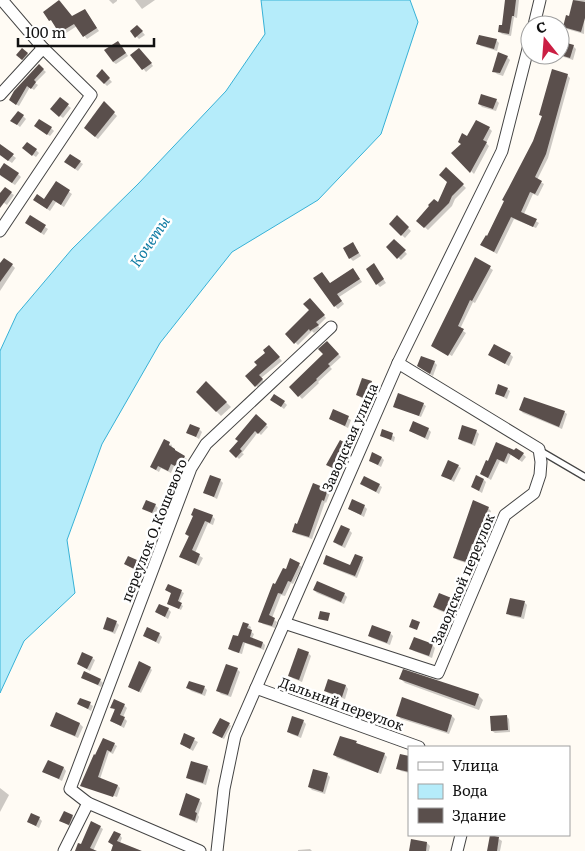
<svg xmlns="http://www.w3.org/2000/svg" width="585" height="851" font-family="Literata,serif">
  <rect width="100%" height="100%" fill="#fffbf4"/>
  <path fill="#b5ecfa" stroke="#37b1d6" d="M261 0H410L418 22 381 134 318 200 232 252 160 343 102 444 67 540 75 593 24 641 0 693V351L17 314 72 249 138 184 226 91 265 34Z"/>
  <g fill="#0003">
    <path d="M109 0H117V1L113 4Z"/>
    <path d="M135 0H155L142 9Z"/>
    <path d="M507 0H519L517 18 514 17 511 36 502 34 500 32 503 26Z"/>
    <path d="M574 0H585L584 34 567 29 565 27 570 18Z"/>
    <path d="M60 1 72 17 85 10 99 31 87 39 77 26 63 35 45 13Z"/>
    <path d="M137 26 145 35 139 39 131 31Z"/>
    <path d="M496 40 499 43 497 51 481 46 478 44Z"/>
    <path d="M560 43 573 46 576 49 573 60 558 55H560Z"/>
    <path d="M121 45 128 56 116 64 113 62Z"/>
    <path d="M142 52 153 66 146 72 132 55Z"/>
    <path d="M27 53 30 56 25 62 20 58Z"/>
    <path d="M507 57 510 60 503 76 497 74 494 71Z"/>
    <path d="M39 66 46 72 35 83 38 85 34 90 30 87 19 106 12 102Z"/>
    <path d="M102 71 112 82 107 86 97 76Z"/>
    <path d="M567 75 570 78 548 158 537 180 544 184 538 196 533 194 524 214 539 223 536 228 514 219 497 254 482 245 487 237 534 141 543 117 541 115Z"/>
    <path d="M60 99 71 108 63 118 55 112Z"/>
    <path d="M496 100 499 103 496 111 482 107 479 104Z"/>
    <path d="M104 103 117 116 98 139 88 131Z"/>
    <path d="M23 116 26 119 20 127 15 123Z"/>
    <path d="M51 128 54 131 50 136 39 129Z"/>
    <path d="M489 128 492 131 486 143 489 146 474 174 453 153 468 138Z"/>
    <path d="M0 146 16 158 12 163 0 155Z"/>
    <path d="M36 150 39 153 36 157 27 151Z"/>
    <path d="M80 162 83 164 78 171 69 165Z"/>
    <path d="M446 169 466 188 455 199 452 206 428 230 418 221 438 204 448 182Z"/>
    <path d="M0 171 18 174 21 177 15 185 1 176Z"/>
    <path d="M56 183 72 194 64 207 56 202 50 211 37 202 44 201Z"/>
    <path d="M11 193 14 195 7 205 0 200V195Z"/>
    <path d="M30 217 48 229 44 235 29 225Z"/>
    <path d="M397 217 411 231 405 238 390 224Z"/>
    <path d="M394 240 407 254 401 260 387 247Z"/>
    <path d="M355 247 361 256 353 261 350 258Z"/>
    <path d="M476 259 493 270 475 303 473 302 460 329 466 333 452 356 434 346Z"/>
    <path d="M12 265 15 268 0 291V266Z"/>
    <path d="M374 265 386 283 380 287 377 284Z"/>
    <path d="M355 272 362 282 339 297 344 304 338 309 335 306 330 284Z"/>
    <path d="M310 300 326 318 318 326 320 328 314 333 312 331 298 345 287 334 311 310Z"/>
    <path d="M327 343 341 357 330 367 332 369 318 382 319 383 302 399 291 387 324 354Z"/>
    <path d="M269 347 282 361 261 378 265 383 259 389 247 376 259 365Z"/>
    <path d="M510 354 513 357 509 366 490 355Z"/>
    <path d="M434 362 437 365 433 376 422 369Z"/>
    <path d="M371 382 374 385 369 401 360 397 357 394Z"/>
    <path d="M206 383 231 407 221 416 197 392Z"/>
    <path d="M507 389 510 391 507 399 497 394Z"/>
    <path d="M272 400 284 402 287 405 284 409Z"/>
    <path d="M423 404 426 406 421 417 395 406Z"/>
    <path d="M520 410 564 412 567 414 562 429 523 413Z"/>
    <path d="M334 411 351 420 348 428 330 419Z"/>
    <path d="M256 415 268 427 261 435 258 432 242 453 244 454 239 459 231 451 240 441Z"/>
    <path d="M199 429 202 432 199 439 188 432Z"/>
    <path d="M428 429 431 432 428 440 410 431Z"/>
    <path d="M383 431 395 437 394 442 381 435Z"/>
    <path d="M476 431 479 434 475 446 462 441 459 438Z"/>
    <path d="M171 444 172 446 171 448 187 459 182 470 174 466 171 473 161 468 159 472 154 469 151 466 167 451Z"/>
    <path d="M497 444 523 454 526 457 522 462 511 454 507 464 500 461 491 480 481 474 489 463Z"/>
    <path d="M348 446 351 448 340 471 331 467 328 464Z"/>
    <path d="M382 458 384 460 381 467 370 461Z"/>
    <path d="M458 466 461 468 454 482 442 475Z"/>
    <path d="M220 480 223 483 217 499 204 492Z"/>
    <path d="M484 480 486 482 482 493 472 487Z"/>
    <path d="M362 484 379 485 382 487 379 494Z"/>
    <path d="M327 490 330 493 326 503 325 502 312 539 296 534 294 531Z"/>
    <path d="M155 505 158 508 155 515 144 508Z"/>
    <path d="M364 506 367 509 364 517 349 509Z"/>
    <path d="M488 508 491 511 476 546H475L469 564 457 560 454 557Z"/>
    <path d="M194 516H212L215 519 213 525 208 523 195 553 203 558 199 566 181 557 189 537 186 534Z"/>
    <path d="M349 530 352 533 345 548 338 545 335 542Z"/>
    <path d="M128 557 140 564 137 570 125 564Z"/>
    <path d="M362 558 364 560 357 578 327 566 325 563 351 567Z"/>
    <path d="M291 560 302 567 293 584 291 583 285 596 281 595 272 618 277 622 275 628 263 624 260 621 276 585 286 571Z"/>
    <path d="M168 585 184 593 179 603 183 606 181 610 168 603 173 594 166 590Z"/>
    <path d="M314 590 344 594 347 597 344 604 317 593Z"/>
    <path d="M453 600 456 603 451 615 438 610 435 607Z"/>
    <path d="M524 602 527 605 524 619 511 616 508 614Z"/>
    <path d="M168 609 171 612 168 619 157 612Z"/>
    <path d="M116 622 119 625 115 634 104 629Z"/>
    <path d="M248 625 251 627 250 631 254 634 252 639 263 643 265 645 264 650 245 643 242 654 232 651 230 649Z"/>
    <path d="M390 633 393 636 390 645 372 638 369 636Z"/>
    <path d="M159 634 162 637 159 644 145 636Z"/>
    <path d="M432 645 435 648 432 658 414 651 411 648Z"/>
    <path d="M308 653 311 656 302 682 292 678 289 675Z"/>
    <path d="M92 658 95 660 90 671 78 664Z"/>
    <path d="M150 668 152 670 141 693 129 686Z"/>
    <path d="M237 669 240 672 231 697 221 694 218 691Z"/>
    <path d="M83 678 100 680 103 683 101 687Z"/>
    <path d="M401 679 478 695 483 700 479 710 405 683Z"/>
    <path d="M346 686 348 689 345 699 328 693 325 690Z"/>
    <path d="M204 687 207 690 205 696 191 691 188 688Z"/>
    <path d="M79 704H90L93 706 91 711Z"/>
    <path d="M124 705 127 708 123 717 127 721 124 728 111 721 115 711 112 707Z"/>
    <path d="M57 714 80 724 83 727 78 738 55 728 52 725Z"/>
    <path d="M398 716H452L455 719 449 734 401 719Z"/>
    <path d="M507 717 509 719 510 732 495 733 492 731Z"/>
    <path d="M303 721 306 724 301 738 291 734 288 731Z"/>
    <path d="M229 724 231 726 224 739 216 735Z"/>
    <path d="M185 735 198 742 193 751 181 744Z"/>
    <path d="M341 737 384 754 387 757 381 774 337 758 335 755Z"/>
    <path d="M114 744 117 746 113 754 109 752 100 779 118 786 120 788 117 797 83 785 94 756Z"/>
    <path d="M409 757V773L401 771 398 769Z"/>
    <path d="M207 767 210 770 206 785 191 780 188 778Z"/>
    <path d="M64 768 66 771 62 781 44 772Z"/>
    <path d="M328 775 330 777 325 794 312 790 309 787Z"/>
    <path d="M0 788 9 795 0 812Z"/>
    <path d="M199 800 202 803 198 815 199 817 197 823 183 817 180 815Z"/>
    <path d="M72 816 75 818 71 827 61 821Z"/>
    <path d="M39 818 42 821 39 828 28 822Z"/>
    <path d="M100 827 103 829 93 851H76Z"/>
    <path d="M120 835 122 838 120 843 140 851H112Z"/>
    <path d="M499 839 502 841 500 851H488Z"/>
    <path d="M427 843 430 846 429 851H410Z"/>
    <path d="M310 849 312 851H298V850Z"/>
  </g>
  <g fill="#5a4f4c">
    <path d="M59 0 72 16 85 9 97 28 83 37 74 24 59 33 51 20 49 21 43 12Z"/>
    <path d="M505 0H516L514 16H512L509 34 498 32 499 25H502Z"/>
    <path d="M573 0 585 2V18L581 32 563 27 566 15 569 16Z"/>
    <path d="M137 25 143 31 135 38 130 31Z"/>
    <path d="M479 35 497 39 494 49 476 44Z"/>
    <path d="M118 41 126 53 113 62 104 50Z"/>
    <path d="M560 41 574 45 570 58 560 55Z"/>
    <path d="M22 48 28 53 22 60 16 55Z"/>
    <path d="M139 48 152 63 142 70 130 55Z"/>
    <path d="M498 52 508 56 500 73 492 72Z"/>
    <path d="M39 64 44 69 34 80 36 82 31 89 27 86 16 105 9 100 14 91Z"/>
    <path d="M102 69 110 78 104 84 96 76Z"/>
    <path d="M552 69 568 74 546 154 535 177 542 181 535 194 530 192 521 212 537 219 533 227 511 217 494 252 480 245 486 235 487 236 504 201 502 200 508 189 533 141 542 116 539 115Z"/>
    <path d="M481 94 497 99 493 109 478 104Z"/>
    <path d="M60 97 69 104 59 117 50 109Z"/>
    <path d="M104 101 115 112 95 137 84 128Z"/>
    <path d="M18 111 24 115 17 125 10 121Z"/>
    <path d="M39 119 52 127 47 135 34 126Z"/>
    <path d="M476 120 490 127 483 140 487 142 470 173 451 153 461 144 458 142 462 133 467 136Z"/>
    <path d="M27 142 37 149 32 156 22 148Z"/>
    <path d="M0 144 14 154 8 161 0 155Z"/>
    <path d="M70 154 81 161 75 169 64 162Z"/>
    <path d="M4 163 19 173 12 183 0 175V169Z"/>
    <path d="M446 167 464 184 452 196 449 203 424 228 416 221 429 206 428 205 434 199 438 202 447 182 439 175Z"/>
    <path d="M56 181 70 190 61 205 53 200 47 209 33 200 37 194 44 199Z"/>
    <path d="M5 187 12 192 0 208V193Z"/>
    <path d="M30 215 46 225 41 233 25 223Z"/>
    <path d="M397 215 409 227 401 236 389 224Z"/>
    <path d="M394 239 406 250 397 259 386 247Z"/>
    <path d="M353 242 359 253 349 259 343 248Z"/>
    <path d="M475 257 491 266 472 301 470 300 458 326 464 329 448 356 431 346Z"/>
    <path d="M4 258 13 264 0 282V263Z"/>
    <path d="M374 263 384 279 376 285 366 269Z"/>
    <path d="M353 268 360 279 337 294 342 301 334 307 313 278 322 272 330 283Z"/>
    <path d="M310 298 325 315 316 322 319 325 310 331 309 329 294 344 285 334 309 310 303 304Z"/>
    <path d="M327 341 339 354 328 364 330 366 316 379 317 380 298 397 289 387 323 354 318 349Z"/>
    <path d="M494 344 511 353 505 364 488 355Z"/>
    <path d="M269 345 280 357 259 375 263 379 255 387 245 376 257 365 254 362 265 353 263 350Z"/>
    <path d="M421 356 435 361 430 374 417 366Z"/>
    <path d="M362 378 372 381 366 399 356 395Z"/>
    <path d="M206 381 227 402 216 412 196 392Z"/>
    <path d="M498 384 508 388 504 397 495 394Z"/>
    <path d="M398 393 424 403 419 416 393 407Z"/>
    <path d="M274 394 285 401 281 407 270 400Z"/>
    <path d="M524 397 565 411 559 427 519 410Z"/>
    <path d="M333 409 349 416 345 426 329 419Z"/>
    <path d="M256 414 267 424 258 434 255 431 240 449 242 451 236 458 229 451 238 441 235 439Z"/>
    <path d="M413 421 429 428 425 438 409 431Z"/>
    <path d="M190 424 200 428 196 437 186 433Z"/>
    <path d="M462 425 477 430 472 444 458 439Z"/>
    <path d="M382 429 393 433 391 440 380 436Z"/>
    <path d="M164 439 170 442 169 445 175 449V450L185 456 179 468 171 464 168 471 158 466 156 470 150 467Z"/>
    <path d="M340 440 349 445 337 470 326 465Z"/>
    <path d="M496 442 514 450 516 448 524 453 519 460 508 453 504 462 497 459 488 478 480 474 486 460 488 461Z"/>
    <path d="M372 452 382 457 378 465 369 461Z"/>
    <path d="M448 460 459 465 451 480 441 476Z"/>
    <path d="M210 475 221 479 214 497 203 493Z"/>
    <path d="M476 475 484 479 479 491 471 487Z"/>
    <path d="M364 476 380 484 376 492 360 484Z"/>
    <path d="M313 483 328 489 324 501 322 500 309 537 292 532 295 523 297 524Z"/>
    <path d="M352 499 365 505 361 515 348 509Z"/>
    <path d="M146 500 156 504 152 513 142 509Z"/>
    <path d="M473 500 489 507 474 544H472L466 562 453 558Z"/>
    <path d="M194 508 213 515 210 523 205 521 192 550 200 554 196 564 179 557 189 536 185 534 193 516 191 515Z"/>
    <path d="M341 525 350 529 342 546 333 542Z"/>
    <path d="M355 554 363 557 355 576 323 564 326 555 350 565Z"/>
    <path d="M128 556 137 560 134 569 124 564Z"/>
    <path d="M290 558 300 563 291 582 288 581 282 594 278 593 269 615 275 618 272 626 258 622 273 583 275 584 283 568 286 569Z"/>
    <path d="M317 581 345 593 341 602 313 590Z"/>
    <path d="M168 584 182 590 178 601 182 603 179 609 167 604 171 593 165 590Z"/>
    <path d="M439 593 454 599 448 613 433 607Z"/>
    <path d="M510 598 525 601 521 617 506 614Z"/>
    <path d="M159 604 169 608 165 617 155 612Z"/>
    <path d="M320 611 330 613 328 621 318 619Z"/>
    <path d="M107 617 117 621 113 632 103 629Z"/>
    <path d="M412 619 420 622 417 630 409 627Z"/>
    <path d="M243 622 249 624 247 628 252 630 250 637 263 642 261 648 243 642 239 653 228 649 233 635 238 636Z"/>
    <path d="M372 625 391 632 387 643 368 636Z"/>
    <path d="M147 627 160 633 156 642 143 636Z"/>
    <path d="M414 637 433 644 429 656 409 649Z"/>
    <path d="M298 648 309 652 299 680 288 676Z"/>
    <path d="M82 652 93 657 87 669 77 664Z"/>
    <path d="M139 661 151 667 139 692 128 687Z"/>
    <path d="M226 664 238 668 228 695 216 691Z"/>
    <path d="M403 669 479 694 475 706 399 679Z"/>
    <path d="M84 671 101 679 98 685 81 678Z"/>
    <path d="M328 679 346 685 342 697 324 691Z"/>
    <path d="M189 681 205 686 202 694 186 688Z"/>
    <path d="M402 697 452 715 447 732 396 716Z"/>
    <path d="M80 698 91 702 88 709 77 704Z"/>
    <path d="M114 699 125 704 120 715 125 717 121 726 110 721 115 709 110 708Z"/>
    <path d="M56 712 80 723 75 736 50 726Z"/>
    <path d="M507 715 508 730 491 731 490 716Z"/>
    <path d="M292 716 304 720 298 736 287 732Z"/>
    <path d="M220 718 230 723 222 738 212 733Z"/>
    <path d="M184 733 195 738 190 749 180 744Z"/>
    <path d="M340 736 357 741 356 743 385 753 378 773 333 755Z"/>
    <path d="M103 738 115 743 111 752 107 750 98 777 118 785 113 797 80 786 94 754 95 755Z"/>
    <path d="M400 754 409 756V772L396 769Z"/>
    <path d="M48 760 64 767 59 779 42 772Z"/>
    <path d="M191 761 208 766 203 783 186 778Z"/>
    <path d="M313 769 328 773 323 792 308 787Z"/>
    <path d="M186 793 200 799 195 812 197 813 195 821 179 815Z"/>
    <path d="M64 811 73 815 69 825 59 821Z"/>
    <path d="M31 813 40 817 36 826 27 822Z"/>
    <path d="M91 821 101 826 90 848 97 851H75L78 843 81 844Z"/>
    <path d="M114 831 121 834 117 841 142 851H111L113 845 108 842Z"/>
    <path d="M490 835 499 837 497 851H487Z"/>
    <path d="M411 839 427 842 426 851H409Z"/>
  </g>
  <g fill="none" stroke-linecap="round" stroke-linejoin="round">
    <g stroke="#444" stroke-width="8">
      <path id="lane" d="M539 450 585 477"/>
    </g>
    <g stroke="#444" stroke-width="13">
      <g id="street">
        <path d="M534 25 540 0"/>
        <path d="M0 95 43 48"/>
        <path d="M0 231 91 95 43 48 2 0"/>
        <path d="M284 623 438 673 505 515 534 493 540 475 541 462 539 449 398 363"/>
        <path d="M256 688 419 747"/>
        <path d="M64 851 88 803"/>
        <path d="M200 851 88 803 70 789 191 468 206 444 331 327"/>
        <path d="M217 851 224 789 235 736 398 363 502 151 530 41"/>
        <path d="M457 851 461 835"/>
      </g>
    </g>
    <use href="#lane" stroke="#fff" stroke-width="5.5"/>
    <use href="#street" stroke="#fff" stroke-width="11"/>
  </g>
  <g text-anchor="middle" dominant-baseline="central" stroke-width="5" stroke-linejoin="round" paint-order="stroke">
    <g font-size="14" fill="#111" stroke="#fff">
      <text transform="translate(349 437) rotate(-66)">Заводская улица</text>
      <text transform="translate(153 530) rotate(-68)">переулок О.Кошевого</text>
      <text transform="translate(462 579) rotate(-67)">Заводской переулок</text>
      <text transform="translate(342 703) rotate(20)">Дальний переулок</text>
    </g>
    <g font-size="15" font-style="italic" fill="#107ca4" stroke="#fff">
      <text transform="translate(149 241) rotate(-56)">Кочеты</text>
    </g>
  </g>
  <rect x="408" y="746" width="162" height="90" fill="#ffffff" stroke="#a0a0a0"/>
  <rect x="418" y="762" width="25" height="8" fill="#ffffff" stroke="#a0a0a0"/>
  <text x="452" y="771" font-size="15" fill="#111111">Улица</text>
  <rect x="418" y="784" width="25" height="15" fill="#b5ecfa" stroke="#a0a0a0"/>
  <text x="452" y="796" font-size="15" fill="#111111">Вода</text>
  <rect x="418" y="808" width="25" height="15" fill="#5a4f4c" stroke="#a0a0a0"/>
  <text x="452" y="821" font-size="15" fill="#111111">Здание</text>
  <g transform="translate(545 40) rotate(343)"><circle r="24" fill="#ffffff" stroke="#a0a0a0"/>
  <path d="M0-4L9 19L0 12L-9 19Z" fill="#cb1e43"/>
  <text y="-8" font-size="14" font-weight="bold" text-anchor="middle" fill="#111111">С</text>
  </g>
  <path d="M18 38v8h136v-8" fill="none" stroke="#111111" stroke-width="2.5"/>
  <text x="25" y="38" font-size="15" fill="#111111" stroke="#ffffff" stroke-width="4" paint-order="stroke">100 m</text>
</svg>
